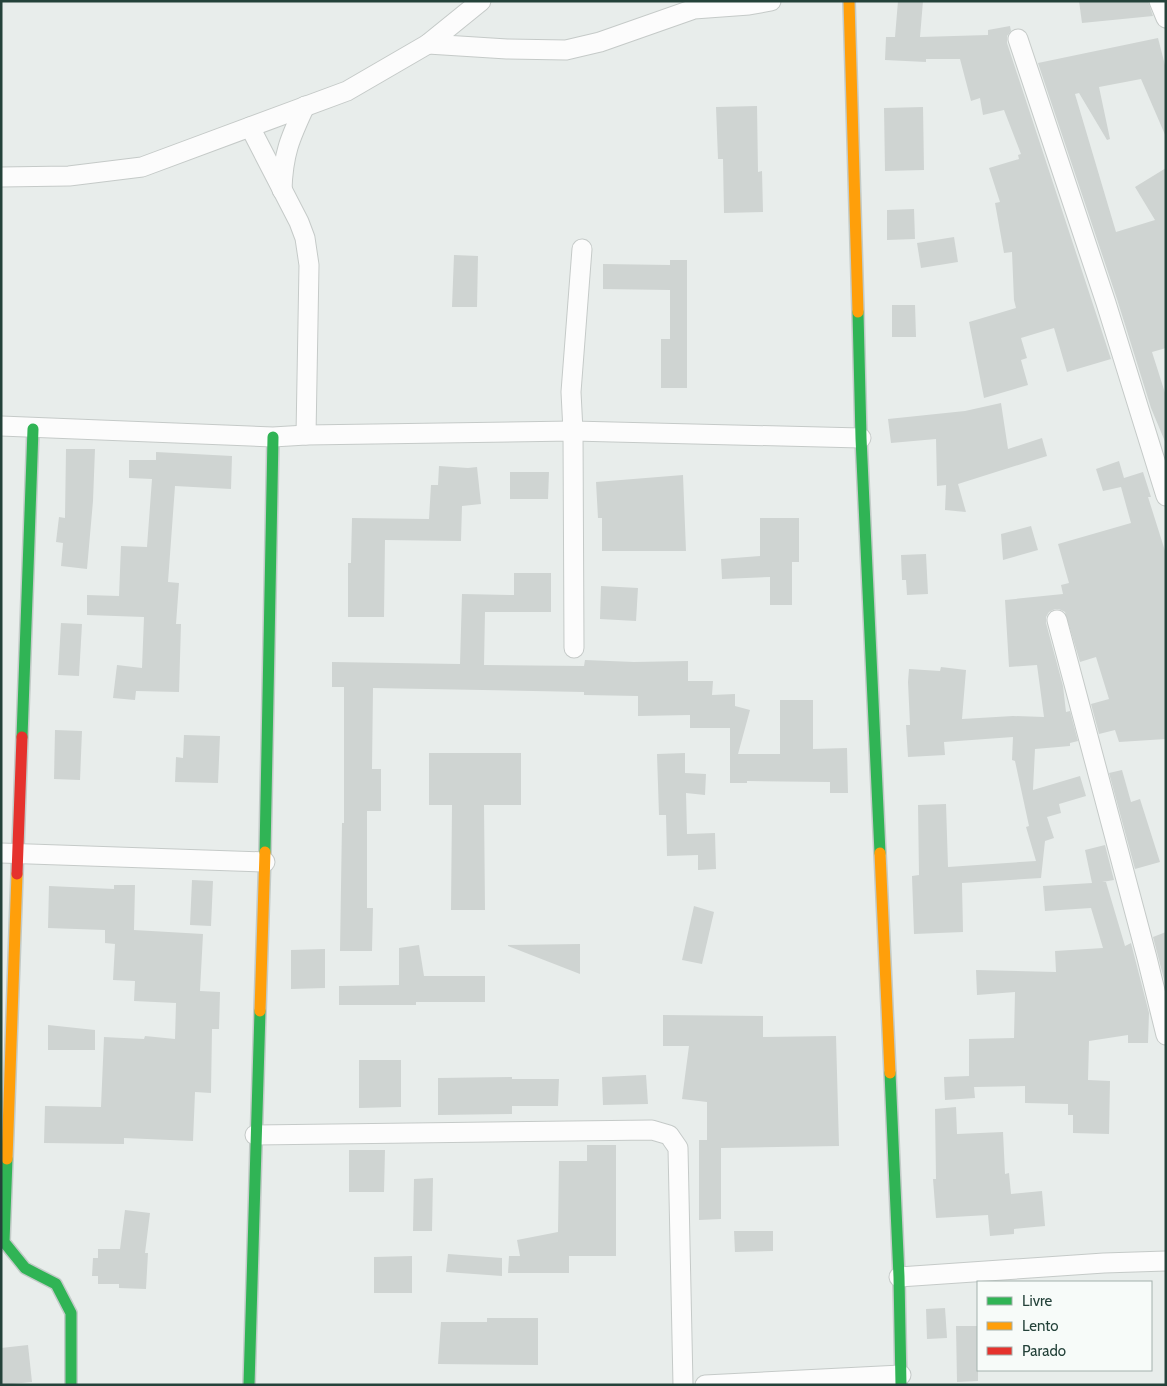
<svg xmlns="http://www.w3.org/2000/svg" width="1167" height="1386" font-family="Cabin,sans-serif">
  <rect width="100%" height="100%" fill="#e8edeb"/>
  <g fill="#cfd4d2">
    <path d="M898 1H923L920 37 988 35V30L1010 26 1011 31 1007 36V43L1111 359 1067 372 1054 328 1021 338 1027 358 1021 360 1028 385 984 398 969 322 1016 308 1014 300 1012 252 1004 253 995 203 1000 202 989 168 1019 159 1018 155 1021 154 1004 110 983 115 980 98 971 101 960 59H926V62L885 60 886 37H895Z"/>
    <path d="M1079 1H1148L1153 16 1082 23Z"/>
    <path d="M1158 38 1166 69V137L1141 79 1099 87 1110 139 1107 140 1079 93 1075 94 1116 232 1155 220 1135 187 1166 168V348L1152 352 1166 396V444L1151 408 1117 299 1038 63Z"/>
    <path d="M757 106 758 172 762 171 763 212 724 213 723 159H718L716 107Z"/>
    <path d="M923 107 924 170 885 171 884 108Z"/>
    <path d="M914 209 915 239 887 240V210Z"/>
    <path d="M954 237 958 262 921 268 917 243Z"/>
    <path d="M454 255 478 256 477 307H452Z"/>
    <path d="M670 260H687V388H661V339H670V290L603 289V264L670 265Z"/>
    <path d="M892 305H915L916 337H892Z"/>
    <path d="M1001 403 1008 449 1042 438 1047 456 958 484 966 512 945 510 946 485 937 486 936 439 891 443 888 419 965 411Z"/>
    <path d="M66 449H95L93 501 87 569 61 566 63 543 56 542 59 517 65 518Z"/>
    <path d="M156 452 232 456 231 489 175 486 168 582 179 583 176 624H181L179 692 136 691 135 700 113 698 117 665 142 668 144 617 87 615V595L119 596 121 546 147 547 152 479 129 478V460H156Z"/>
    <path d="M1119 461 1124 478 1143 472 1151 497H1148L1166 554V739L1119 742 1115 730 1099 734 1091 704 1109 699 1096 657 1080 662 1065 612 1059 609H1055L1049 612 1046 617V623L1063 686 1066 712 1070 711 1078 741 1070 743V746L1035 749 1033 790 1080 776 1086 796 1059 804 1061 813 1047 817 1054 838 1045 841 1041 878 962 883 963 932 914 934 912 876 919 875 918 805 946 804 948 867 1036 861 1026 827 1029 826 1015 761 1012 760 1013 737 944 742 945 755 908 757 906 725H910L908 682 909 669 940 671 941 667 966 670 962 719 1013 716 1044 717 1037 665 1009 667 1005 600 1063 594 1061 585 1069 583 1058 544 1131 523 1121 487 1103 491 1096 469Z"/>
    <path d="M439 466 468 468 477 467 481 504 462 506 461 541 385 540 384 617H348V563H351L352 518 429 519 431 485H438Z"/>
    <path d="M510 472H549L548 499H510Z"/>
    <path d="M683 475 686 551H602V518H598L596 482Z"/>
    <path d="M760 518H799V562H792V605H770V577L722 579 721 559 760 556Z"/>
    <path d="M1031 526 1038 550 1003 560 1001 534Z"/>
    <path d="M926 554 928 594 907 595 906 580H902L901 555Z"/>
    <path d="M514 573H551V612H485L484 665 584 666 585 660 634 662 688 661V681H713L712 695 735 694V706L750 710 738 754H780V700H813V749L847 748 848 793H830V782L747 781V783H730V728H690V715L638 716V696L584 695V692L373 688 372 769H381V811H367V908H373L372 951H340L342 823H344V687H332V662L460 664 462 594 514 595Z"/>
    <path d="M601 586 638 588 636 621 600 619Z"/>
    <path d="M61 623 82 624 79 676 58 675Z"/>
    <path d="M55 730 82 731 80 780 54 779Z"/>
    <path d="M184 735 220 736 218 783 175 782 176 757 183 758Z"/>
    <path d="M429 753H521V805H484L485 910H451L452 805H429Z"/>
    <path d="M685 753V773L706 774 705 795 686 793 687 834 715 833 716 869 698 870V855L667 856 666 815H659L657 754Z"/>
    <path d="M1122 770 1131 802 1140 799 1160 862 1135 869 1109 773Z"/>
    <path d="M1105 845 1114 880 1102 882H1106L1125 946 1131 943 1149 1013 1148 1043H1128V1035L1089 1041 1088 1080 1110 1081 1109 1134 1073 1133V1115H1068V1104L1025 1103V1086L974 1087 975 1098 945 1100 944 1077 969 1076V1039L1014 1038 1015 992 977 995 976 970 1056 972 1055 951 1103 948 1091 908 1045 911 1043 886 1092 883 1085 850Z"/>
    <path d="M192 880 213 881 211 926 190 925Z"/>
    <path d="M114 885H135L134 930 203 934 200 991 220 992 219 1029H212L211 1093 195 1092 193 1141 124 1138V1144L44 1143 45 1106 101 1107 104 1037 144 1039 145 1036 175 1039 176 1003 134 1001 135 981 113 980 115 944 105 943V930L48 928 49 886 114 889Z"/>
    <path d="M694 906 714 912 702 964 682 960Z"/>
    <path d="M1166 932V987L1153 937Z"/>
    <path d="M580 944V974L508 946V945Z"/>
    <path d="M419 945 424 976H485V1002H416V1005H339V986L399 985V948Z"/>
    <path d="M325 949V988L291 989V950Z"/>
    <path d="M663 1015 763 1016V1037L836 1036 839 1146 721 1148V1219L699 1220V1140H707V1102L682 1099 689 1046H663Z"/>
    <path d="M48 1025 95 1030V1050H48Z"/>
    <path d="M359 1060H401V1107L359 1108Z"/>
    <path d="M646 1075 648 1104 603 1105 602 1077Z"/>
    <path d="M512 1077V1079H559L558 1106H512V1114L438 1115V1078Z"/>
    <path d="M956 1107 957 1134 1003 1132 1005 1174 1009 1173 1011 1194 1042 1191 1045 1226 1014 1229V1234L990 1236 988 1215 936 1218 933 1179H936L935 1109Z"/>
    <path d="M587 1145H616V1256H569V1273H508L509 1256H520L517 1240 558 1232 559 1161H587Z"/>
    <path d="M349 1150H385L384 1192H349Z"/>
    <path d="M433 1178 432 1231H413L414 1179Z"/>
    <path d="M125 1210 150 1213 145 1253H148L146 1289 119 1288V1284H98V1276H92L93 1258H98V1249H120Z"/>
    <path d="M734 1231H773V1251L735 1252Z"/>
    <path d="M448 1254 502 1258V1276L446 1272Z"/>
    <path d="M412 1256V1293H374V1257Z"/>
    <path d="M945 1308 947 1338 927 1339 926 1309Z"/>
    <path d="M487 1318H538V1365L438 1364 441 1322H487Z"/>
    <path d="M956 1326H978V1381L957 1382Z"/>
    <path d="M28 1345 32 1382 1 1385V1348Z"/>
  </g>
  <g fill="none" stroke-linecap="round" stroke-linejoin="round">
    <g stroke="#c5cac8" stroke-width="21">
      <g id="street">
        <path d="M1159 1 1166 18"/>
        <path d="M1018 39 1106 303 1166 496"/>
        <path d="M428 44 507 49 566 50 600 42 694 9 749 5 771 1"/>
        <path d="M250 127 299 222 305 238 309 265 306 435"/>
        <path d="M1 177 69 176 142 167 347 91 428 44 481 1"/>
        <path d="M282 190C283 154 290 138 305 106"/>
        <path d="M1 426 273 437 306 435 573 431 861 438"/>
        <path d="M1057 620 1147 958 1166 1035"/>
        <path d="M574 648 573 431 571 392 582 249"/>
        <path d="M1 853 265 862"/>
        <path d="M255 1135 652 1130 669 1135 678 1148 683 1385"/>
        <path d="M899 1277 1104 1263 1166 1261"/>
        <path d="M705 1385 901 1375"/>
      </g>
    </g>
    <g stroke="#c3cbc8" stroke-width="14">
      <g id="fast">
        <path d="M858 312 861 438 880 853"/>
        <path d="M22 737 33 429"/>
        <path d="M265 852 273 437"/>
        <path d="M890 1073 899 1277 901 1385"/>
        <path d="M7 1159 4 1242 25 1268 56 1284 71 1313V1385"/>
        <path d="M249 1385 260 1011"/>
      </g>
    </g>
    <g stroke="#c3cbc8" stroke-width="14">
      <g id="slow">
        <path d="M849 1 858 312"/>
        <path d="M880 853 890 1073"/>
        <path d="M260 1011 265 852"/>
        <path d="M7 1159 17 874"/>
      </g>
    </g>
    <g stroke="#c3cbc8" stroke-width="14">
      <path id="jam" d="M17 874 22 737"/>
    </g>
    <use href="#street" stroke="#fcfcfc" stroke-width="19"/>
    <use href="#fast" stroke="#30b455" stroke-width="11"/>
    <use href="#slow" stroke="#ff9f0a" stroke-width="11"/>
    <use href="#jam" stroke="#e5322d" stroke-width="11"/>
  </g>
  <rect width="1167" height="1386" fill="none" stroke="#24423a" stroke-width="5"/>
  <rect x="977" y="1281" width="175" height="90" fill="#f7fbf9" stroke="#a3b1ad"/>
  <rect x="987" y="1297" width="25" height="8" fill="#30b455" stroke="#a3b1ad"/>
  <text x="1022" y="1306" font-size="15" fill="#24423a">Livre</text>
  <rect x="987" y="1322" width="25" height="8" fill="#ff9f0a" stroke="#a3b1ad"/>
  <text x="1022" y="1331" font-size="15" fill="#24423a">Lento</text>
  <rect x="987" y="1347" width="25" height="8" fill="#e5322d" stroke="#a3b1ad"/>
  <text x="1022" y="1356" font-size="15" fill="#24423a">Parado</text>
</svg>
